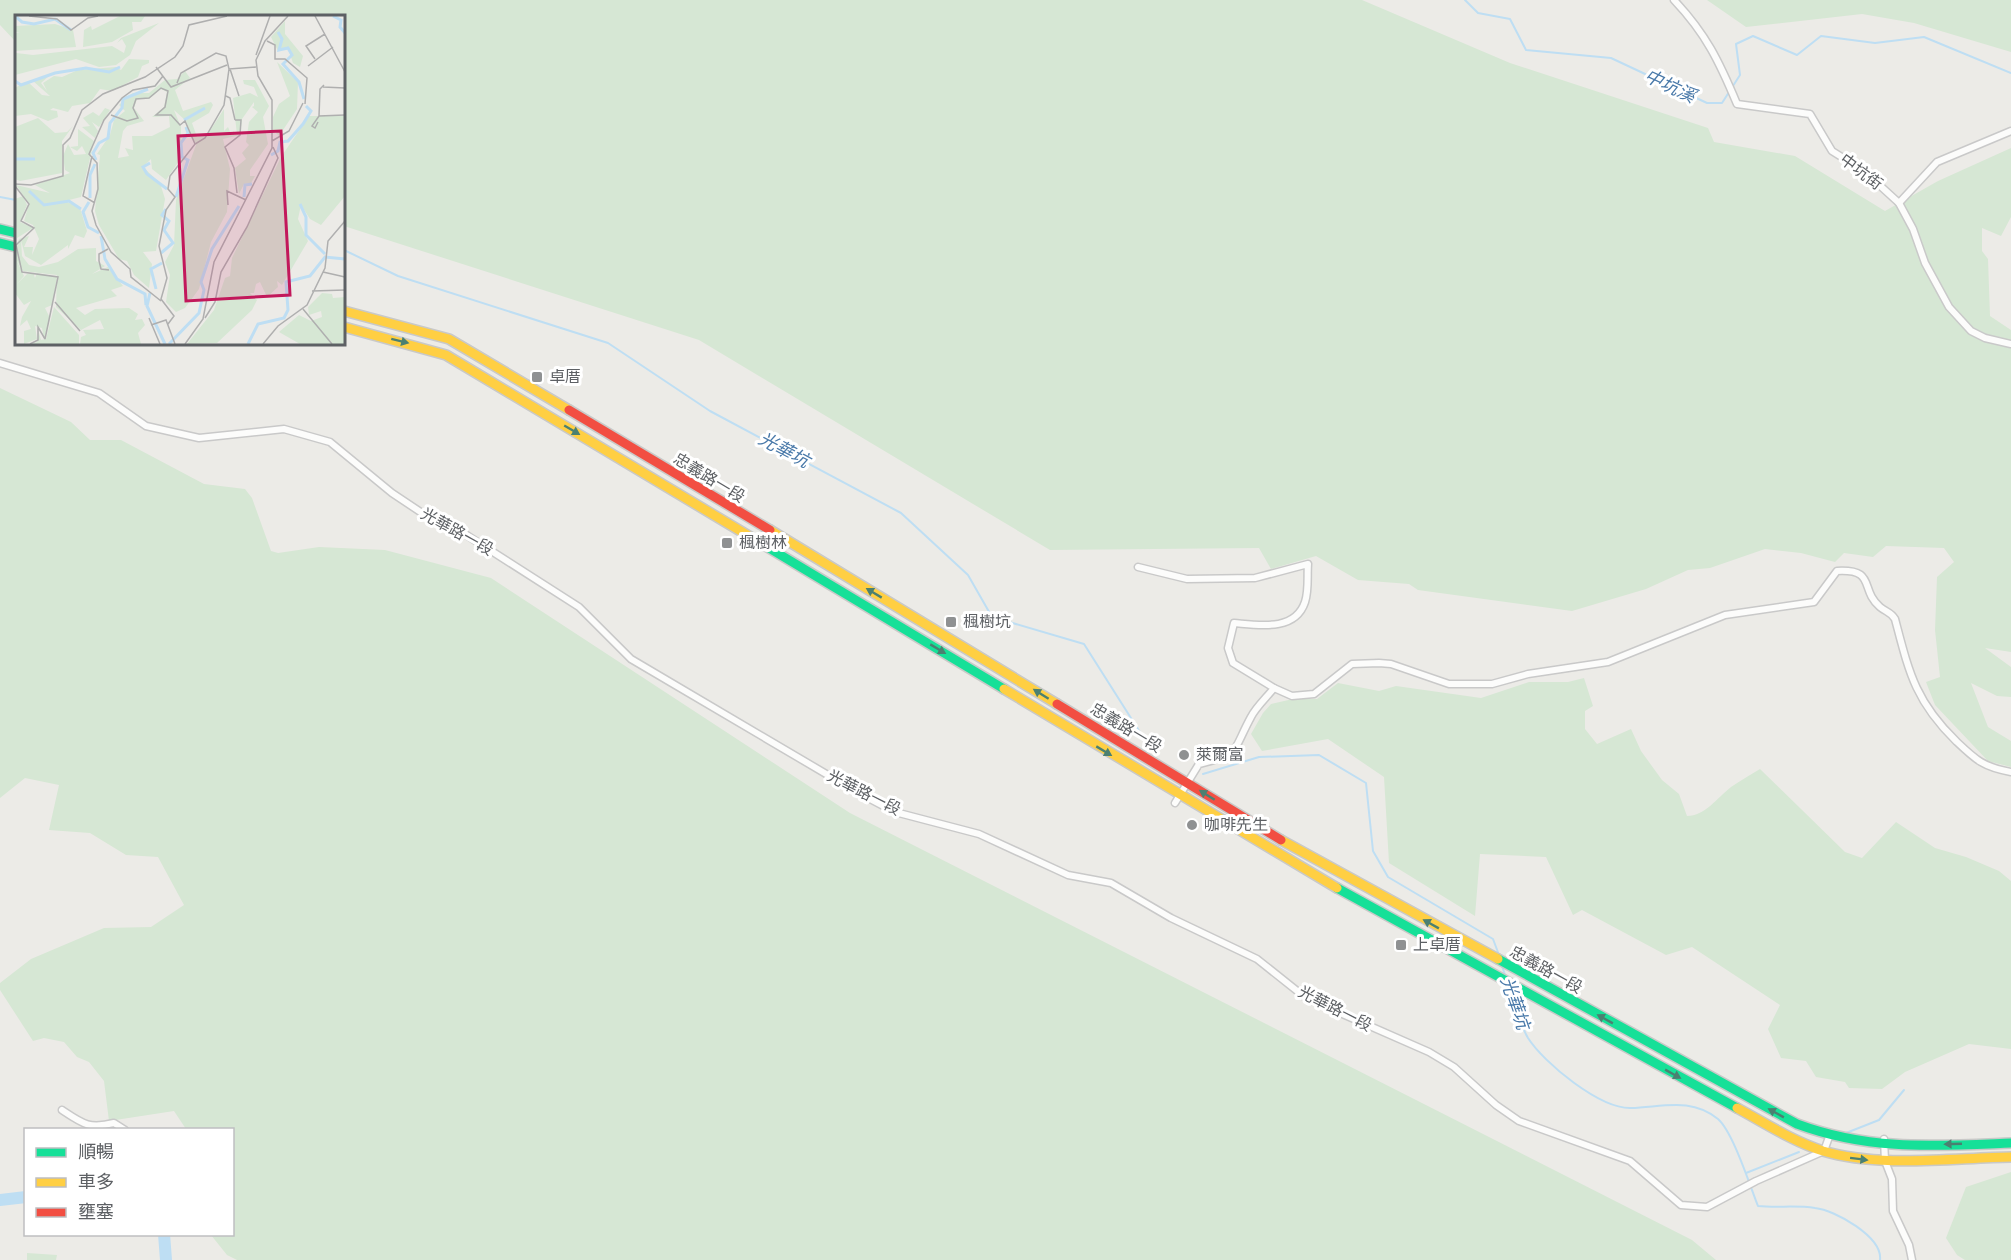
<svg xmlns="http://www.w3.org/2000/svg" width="2011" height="1260" font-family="Signika,'Noto Sans TC',sans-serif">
  <rect width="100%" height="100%" fill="#ecebe7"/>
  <g fill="#d6e7d4">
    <path d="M0 0H1362L1510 63 1708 128 1714 142 1795 156 1885 211 1938 181 2011 148V217L2001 236 1982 228V251L1988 259 1990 316 2011 330V652L1985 648 2011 667V697L1997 696 1971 683 1988 727 2011 741V767L1988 761 1935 705 1926 682 1940 677 1935 630 1937 577 1954 562 1944 548 1886 546 1873 557 1844 553 1835 562 1801 553 1765 549 1710 568 1688 570 1646 589 1572 611 1418 590 1409 584 1358 580 1316 556 1271 569 1259 548 1050 550 699 340 344 226V16H16V42L0 25Z"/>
    <path d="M1707 0H2011V52L1914 23 1862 14 1746 27Z"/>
    <path d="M0 388 71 422 90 440H121L204 484 245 489 252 498 271 551 278 553 319 547 385 550 491 578 850 813 1692 1240 1716 1260H237L227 1255 211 1235 232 1234V1130L186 1129 174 1111 109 1121 104 1081 89 1062 77 1057 64 1042 44 1038 33 1041 0 990V983L31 959 104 928 151 927 184 905 158 857 126 855 90 833 49 830 59 785 25 778 0 798Z"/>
    <path d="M1584 678 1593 706 1585 711V729L1597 744 1631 729 1641 751 1662 780 1679 794 1687 816C1705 816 1717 798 1731 787 1740 781 1750 775 1760 769L1845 852 1862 858 1896 822 1935 848 1966 857 1999 871 2011 881V1049L1969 1044 1905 1072 1882 1089 1849 1088 1845 1082 1816 1077 1806 1061 1781 1058 1768 1029 1780 1005 1692 947 1666 955 1582 910 1573 915 1546 857 1480 854 1475 916 1389 863 1384 777 1328 739 1262 751 1251 734 1263 713 1271 704 1293 699H1317L1338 683 1379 691 1396 686 1481 698 1529 682H1568Z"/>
    <path d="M2011 1172V1260H1965L1957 1255 1946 1238 1966 1187Z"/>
    <path d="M27 1253 57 1255 56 1260H27Z"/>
  </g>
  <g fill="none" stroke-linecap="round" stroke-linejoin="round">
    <g stroke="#bedef3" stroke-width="2">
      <path d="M1465 0 1478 13 1510 19 1526 50 1611 58 1707 103H1722L1740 75 1736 44 1753 36 1797 55 1821 36 1875 43 1924 37 2011 73"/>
      <path d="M0 197 16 200"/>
      <path d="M344 250 398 276 608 343 710 411 901 513 968 575 992 617 1084 644 1143 737 1150 742"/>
      <path d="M1203 774 1259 757 1319 755 1366 783 1373 851 1388 877 1493 939 1499 955"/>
      <path d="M1502 966 1506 978"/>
      <path d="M1509 986C1515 1002 1519 1023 1528 1038 1544 1063 1600 1109 1631 1108 1663 1107 1691 1097 1718 1119 1733 1132 1750 1186 1758 1206 1777 1208 1796 1205 1815 1208 1835 1210 1883 1237 1880 1260"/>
      <path d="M1846 1133 1879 1120 1904 1090"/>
      <path d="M1746 1173 1799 1152"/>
    </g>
    <g stroke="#bedef3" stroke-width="12">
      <path d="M0 1200 26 1197"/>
      <path d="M164 1234 166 1260"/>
    </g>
    <g stroke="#c9c9c9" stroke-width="9">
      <g id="street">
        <path d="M1674 0C1706 34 1719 61 1737 104L1810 114 1832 151 1864 171 1899 203 1913 229 1925 263 1949 307 1971 331 1985 338 2011 344"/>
        <path d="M1899 203 1937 162 2011 131"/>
        <path d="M0 363 99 393 146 426 199 438 284 429 330 442 392 493 428 517 454 527 579 607 631 659 855 791 895 812 979 834 1068 875 1111 883 1171 918 1257 959 1306 998 1429 1052 1454 1067 1496 1105 1519 1121 1630 1161 1681 1205 1707 1207 1756 1181 1824 1151 1829 1137"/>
        <path d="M1138 567 1187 579 1255 578 1308 564C1307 576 1309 590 1305 602 1295 632 1258 625 1234 623L1228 648 1233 663 1274 688C1267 697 1256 707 1251 717 1232 752 1241 754 1199 764L1175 803"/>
        <path d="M1274 688 1292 696 1314 694 1352 664 1379 663 1391 664 1449 684H1492L1528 674 1608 662 1725 615 1814 602 1837 571C1877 569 1859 589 1880 607 1886 612 1891 612 1895 619 1909 672 1915 701 1956 741 1976 760 1983 767 2011 772"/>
        <path d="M62 1110C83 1124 89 1129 114 1123L125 1130"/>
        <path d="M1884 1139 1885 1161 1892 1179 1893 1211 1909 1245 1912 1260"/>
      </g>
    </g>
    <g stroke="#c9c9c8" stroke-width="12">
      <g id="fast">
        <path d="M0 229 16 233"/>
        <path d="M0 243 16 247"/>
        <path d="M764 545 1004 689"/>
        <path d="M1337 888 1737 1108"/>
        <path d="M1498 959 1797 1124C1870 1151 1935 1146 2011 1143"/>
      </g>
    </g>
    <g stroke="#c9c9c8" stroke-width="12">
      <g id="slow">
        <path d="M344 311 449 339 569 410"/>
        <path d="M344 327 446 355 764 545"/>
        <path d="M770 530 1057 704"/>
        <path d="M1004 689 1337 888"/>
        <path d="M1281 840 1498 959"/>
        <path d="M1737 1108C1765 1123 1792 1141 1823 1151 1880 1168 1952 1158 2011 1157"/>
      </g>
    </g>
    <g stroke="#c9c9c8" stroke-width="12">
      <g id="jam">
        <path d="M569 410 770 530"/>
        <path d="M1057 704 1281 840"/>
      </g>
    </g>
    <use href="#street" stroke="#fcfcfb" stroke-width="6"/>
    <use href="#fast" stroke="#16e098" stroke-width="9"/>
    <use href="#slow" stroke="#ffcf43" stroke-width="9"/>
    <use href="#jam" stroke="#f24e42" stroke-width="9"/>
  </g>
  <defs><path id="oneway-solid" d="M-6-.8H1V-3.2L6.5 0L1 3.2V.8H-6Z" transform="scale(1.5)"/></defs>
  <g fill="#4b8071">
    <use href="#oneway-solid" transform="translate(400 341) rotate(14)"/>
    <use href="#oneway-solid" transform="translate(572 430) rotate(30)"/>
    <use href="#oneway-solid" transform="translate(874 593) rotate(-149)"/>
    <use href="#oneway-solid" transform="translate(938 649) rotate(31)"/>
    <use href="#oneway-solid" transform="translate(1041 694) rotate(-148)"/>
    <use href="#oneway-solid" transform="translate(1104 751) rotate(31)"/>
    <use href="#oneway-solid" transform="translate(1207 795) rotate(-148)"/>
    <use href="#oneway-solid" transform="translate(1431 924) rotate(-151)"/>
    <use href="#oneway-solid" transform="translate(1605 1019) rotate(-151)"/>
    <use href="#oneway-solid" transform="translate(1673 1074) rotate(29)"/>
    <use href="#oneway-solid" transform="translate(1776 1113) rotate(-151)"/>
    <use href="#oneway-solid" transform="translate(1953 1144) rotate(178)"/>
    <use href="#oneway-solid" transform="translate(1859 1159) rotate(7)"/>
  </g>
  <g fill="#8f9192" stroke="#fff" stroke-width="2">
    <rect x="531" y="371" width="12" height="12" rx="3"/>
    <rect x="721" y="537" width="12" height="12" rx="3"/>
    <rect x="945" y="616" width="12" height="12" rx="3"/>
    <circle cx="1184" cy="755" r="6"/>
    <circle cx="1192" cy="825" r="6"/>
    <rect x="1395" y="939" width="12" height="12" rx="3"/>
  </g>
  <g text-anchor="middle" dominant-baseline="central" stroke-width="6" stroke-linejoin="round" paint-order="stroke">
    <g font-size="16" fill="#5d6064" stroke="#fff">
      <text transform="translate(1861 172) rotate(37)">中坑街</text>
      <text transform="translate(709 478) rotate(31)">忠義路一段</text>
      <text transform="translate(457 532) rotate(29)">光華路一段</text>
      <text transform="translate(1126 728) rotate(31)">忠義路一段</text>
      <text transform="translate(864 793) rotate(27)">光華路一段</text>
      <text transform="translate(1546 970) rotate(29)">忠義路一段</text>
      <text transform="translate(1335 1009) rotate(27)">光華路一段</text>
    </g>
    <g font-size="16" fill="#5d6064" stroke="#fff" text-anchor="start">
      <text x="549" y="377">卓厝</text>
      <text x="739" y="543">楓樹林</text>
      <text x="963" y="622">楓樹坑</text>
      <text x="1196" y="755">萊爾富</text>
      <text x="1204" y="825">咖啡先生</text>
      <text x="1413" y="945">上卓厝</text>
    </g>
    <g font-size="18" font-style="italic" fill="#4979a9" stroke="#fff">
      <text transform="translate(1670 86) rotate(25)">中坑溪</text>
      <text transform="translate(784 450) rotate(28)">光華坑</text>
      <text transform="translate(1515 1003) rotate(71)">光華坑</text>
    </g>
  </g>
  <g transform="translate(15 15)">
    <rect width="330" height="330" fill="#ecebe7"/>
    <path d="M105 1H130L126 7H117L118 15 97 27 68 32 69 15 76 11 77 15ZM270 6V19L288 41 285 52 278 48 273 33 263 36 256 22ZM144 8 121 26 115 40 101 50 84 52 61 44 0 60 1 38 18 40 97 31 109 38 111 31 107 24 102 28 106 23ZM40 9 58 15 61 32 0 36V18L5 17H0V11ZM114 44 134 45V48L127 51 123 62 112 68 97 76 85 74 75 88 57 91 53 97 38 93 35 95 42 96 43 102 33 106 16 99 0 101V73L5 70 14 68 27 80 35 81 18 66 34 61 26 68 32 76 28 68 39 61 47 62 63 55 101 52 106 55ZM262 47 283 67 282 94 264 121 258 115V102L264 89 275 81ZM170 56 175 63 160 75 168 96 196 87 198 90 194 98 177 108 182 122 193 119 209 94V116L213 112 216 119 219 116V120H222L218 83 235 78 243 82 239 72 229 69 228 65H240L254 91 248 102 253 129 235 155V161H240L236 168 229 169 224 179 220 153 231 144 227 138 234 130 231 127 234 107 243 97 237 92 239 91V87L227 104 225 120 208 124 215 154 212 197 196 227 184 274 170 293 161 297 151 287 155 260 150 247 159 230 161 185 181 130 171 106 159 95 166 112V143L151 165 137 154 136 144 128 152 145 168 150 184 141 236 128 237 137 249 134 273 119 260 112 246 104 244 84 210 80 196 85 140 82 139 95 120 99 105 110 96 104 90 111 83 118 78H134L150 65 162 64ZM146 74 152 77 149 92 137 102 154 101 155 112 137 121H117L118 135 110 133 114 141 103 143 108 116 112 111 129 106 119 93 122 84H134ZM90 93 95 95 84 112 77 107 83 116 80 123 67 112 75 111 68 103 78 97 84 101ZM294 101H330V181L306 210 295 204 286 190 283 204 293 226 267 270 262 266 263 272 252 282 245 267 241 269 239 278H235L242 285 237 295 202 328 172 329 199 295 210 263 215 261 217 243 266 142ZM23 103 40 118 52 117 58 111 47 126V158L5 166 0 164V112ZM63 114 79 126 66 182 50 186 65 193 72 216 69 223 60 220 53 234V230L26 250 10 241 6 225 7 241 14 250 24 252 43 247 63 234 81 233V246L90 251 77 259 93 252 108 271 96 275 102 281 61 293 70 300 80 294 114 293 123 299 120 305 127 304 130 310 123 318 126 329H65L66 322 71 320 68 315 89 314 85 305 66 315 41 292 42 260 8 256 1 244 9 261 2 269 12 259 20 258 19 260 20 263 22 258 42 262 37 290 30 293 35 303 29 324 27 313 20 311 22 324 9 329V316L16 314 12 305 5 311 7 302 16 286 9 290 0 278 1 231 4 224 14 221 9 232H18L17 240 24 224 18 210 9 206 14 189 1 170 35 178 20 170 55 158 50 155 48 141 53 129 59 140 71 139 67 131 62 136 55 132 63 131ZM8 181 12 190 5 207 18 213 2 223 0 184ZM307 278 317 279 318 283 330 282V329H285L264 317 284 300 296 306 307 302 306 296 294 300 293 292ZM39 292 64 320V329H16L22 327 23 314 26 325 31 324Z" fill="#d6e7d4" fill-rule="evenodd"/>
    <path fill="none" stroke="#bedef3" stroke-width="3" d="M0 1 7 7 19 9 40 4 56 15M318 1 326 5 325 12 330 18M263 17 267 24 264 35 273 33 277 40 268 49 284 67 289 84M0 66 6 70 40 58 71 53 94 57 105 52M169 105 190 93M256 140 263 136 265 127 273 126 288 109 296 96 291 91M0 144H20M81 145 78 138 84 128 93 123 95 108 107 93 108 84 133 74M135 148 128 152 132 159 152 174M14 176 29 190 54 186 66 194M161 182 173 145 167 142 166 128 173 118 171 112M229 182 230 170 237 169M75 183V160L80 149M74 187 68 197 73 212 84 218M285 189 291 202V220L310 239M86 221 90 244 102 264 130 279 131 290M146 238 158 228 149 215 154 206 147 200 151 194M141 274 136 254 147 248M135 278 132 291 150 329M154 329 184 298 189 275 186 267 197 234 224 191M233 329 243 309 269 303 273 295 271 267 295 261 310 242 330 244"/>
    <path fill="none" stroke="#afafaf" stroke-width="1.5" d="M14 1 42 4 56 15 73 3 83 1M300 1 330 57M252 26 260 30V44H270L292 63 290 89M241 40 255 1M300 44 291 31 310 19M293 51 318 32M141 52 156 72 212 50M215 54 224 81M162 68 166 58 201 38 211 41 214 54 241 52M308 72 330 73M211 81 215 83 220 105M96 100 112 106 123 103 118 93 121 84 134 83 146 73 153 76 150 92 141 100H156L165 110 170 106 180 129M304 101 305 74 309 70M220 105H226L225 120 210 132 219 153 222 178M303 107 300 113 297 111 304 101 330 100M257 126 274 116 288 88M77 141 68 181 80 188M0 169 16 170 48 161V130L55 123 67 95 88 79 130 62 160 42 168 31 174 10 212 1M0 171 14 189 6 206 19 213 1 230 7 257 43 262 30 324M213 190 212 176 231 185M93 234 84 239V246L86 254 94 255M308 257 330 262M297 276 330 275M146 286 116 262 115 254 96 237 81 210 77 196 83 174 82 148 74 139 89 105 107 83 118 75 140 71 148 61M40 287 65 316M288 294 317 329M134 303 145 329M190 303 200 287 206 257 232 212 263 143 258 132M153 309 159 301 146 284 152 263 144 231 151 195 160 182 153 174 155 161 180 129 190 123 209 90 214 54M136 310 151 305 160 329M15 329 23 325V312L30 324M170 329 188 304 199 247 257 133V85L243 61 241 45 250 26 273 1M248 329 263 311 292 290 310 253 313 226 330 206"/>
    <path fill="#c2185b" fill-opacity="0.15" stroke="#c2185b" stroke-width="3" d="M266 116 275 280 171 286 163 121Z"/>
    <rect width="330" height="330" fill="none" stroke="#5d6064" stroke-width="3"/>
  </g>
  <rect x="24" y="1128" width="210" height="108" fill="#ffffff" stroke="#bebfc1" stroke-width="1.5"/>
  <rect x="36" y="1148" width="30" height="9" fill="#16e098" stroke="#bebfc1" stroke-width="1.5"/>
  <text x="78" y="1158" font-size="18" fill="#5d6064">順暢</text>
  <rect x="36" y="1178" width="30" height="9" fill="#ffcf43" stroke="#bebfc1" stroke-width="1.5"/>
  <text x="78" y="1188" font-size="18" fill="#5d6064">車多</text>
  <rect x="36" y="1208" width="30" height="9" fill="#f24e42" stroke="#bebfc1" stroke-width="1.5"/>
  <text x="78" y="1218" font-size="18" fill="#5d6064">壅塞</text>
</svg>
